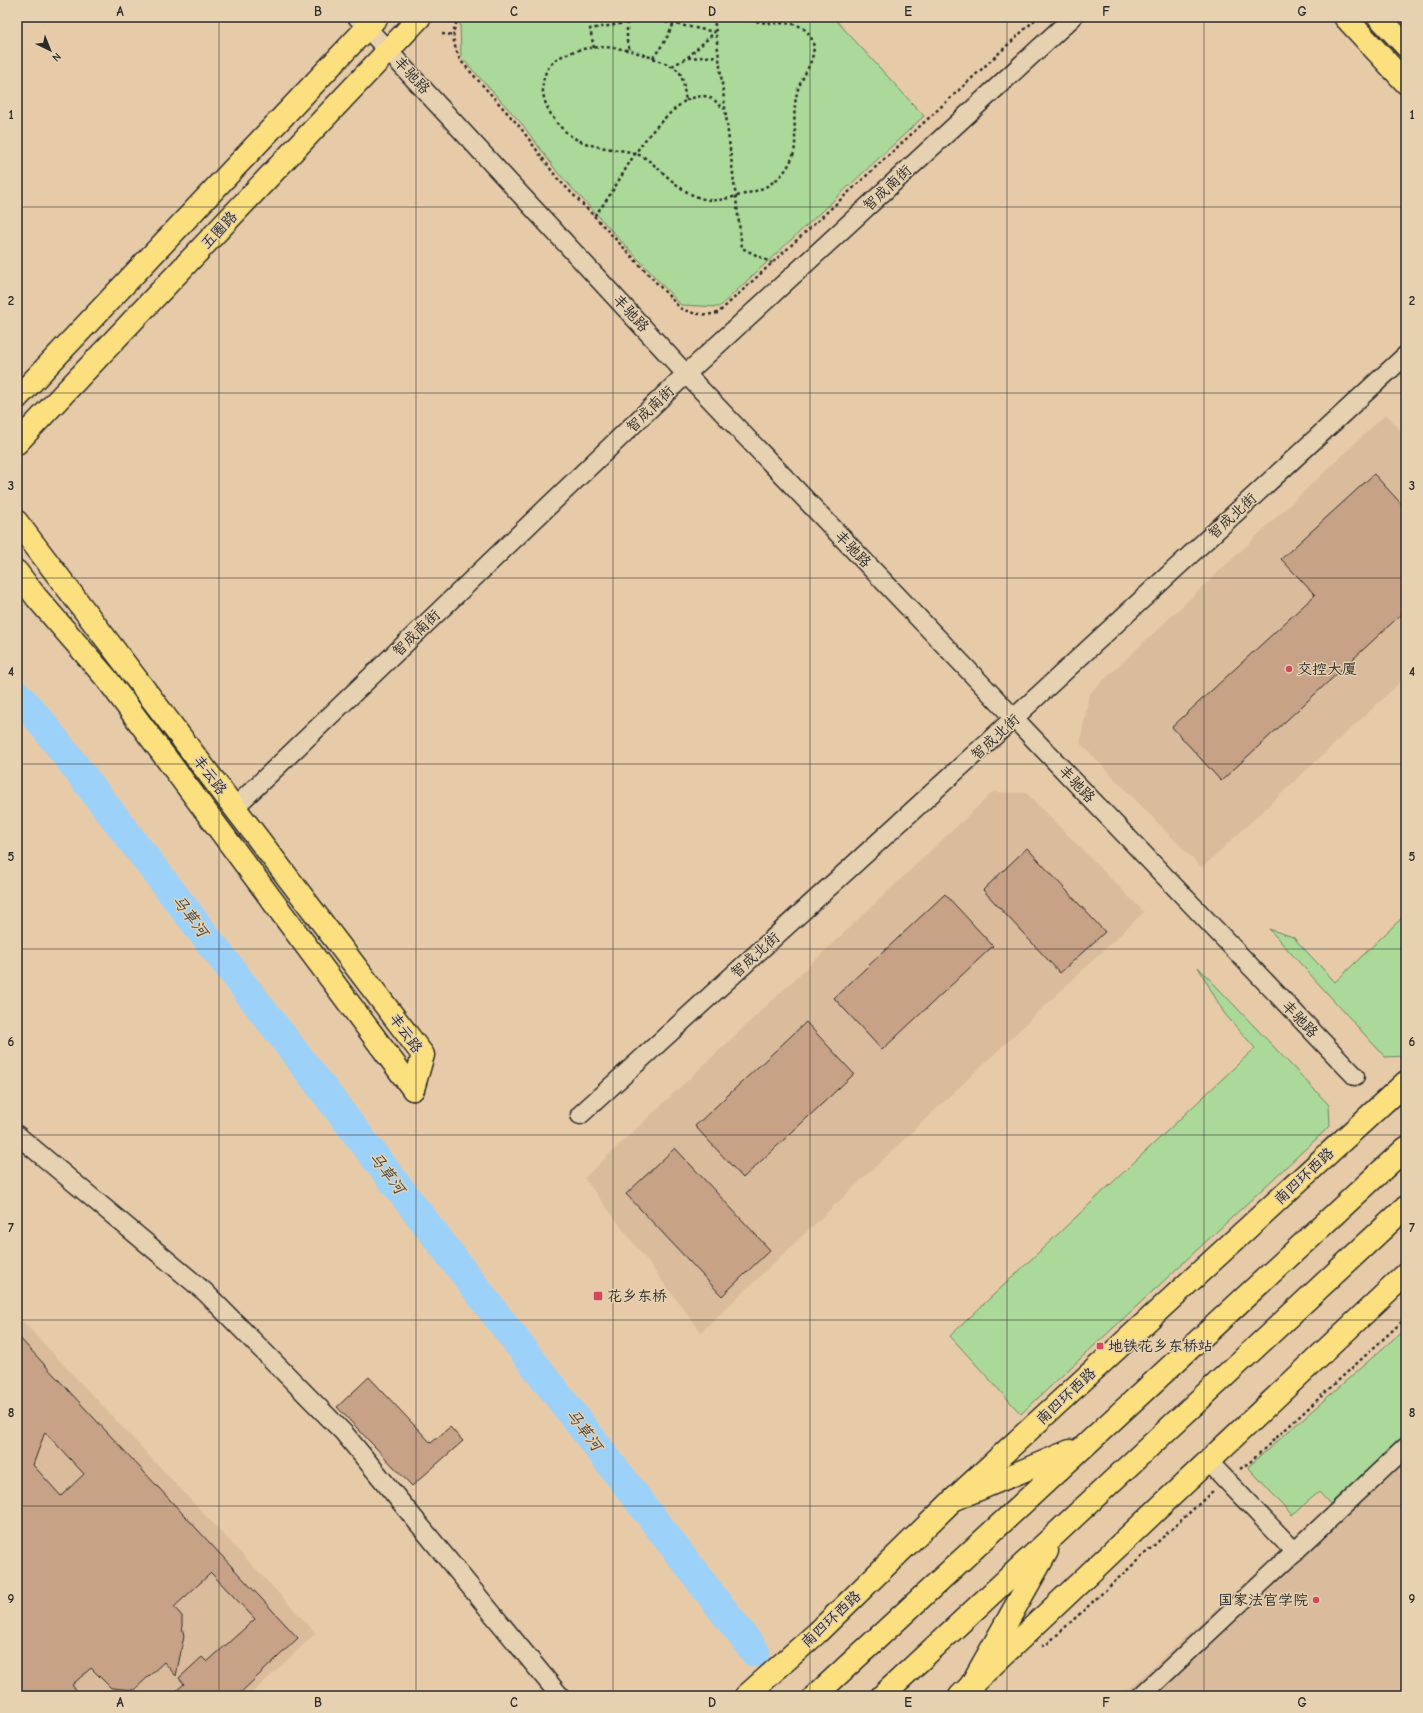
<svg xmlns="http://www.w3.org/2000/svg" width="1423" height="1713" font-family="'Comic Neue','LXGW WenKai TC',sans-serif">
  <rect width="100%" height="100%" fill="#e7cba9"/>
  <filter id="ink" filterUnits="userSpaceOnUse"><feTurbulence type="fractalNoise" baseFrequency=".025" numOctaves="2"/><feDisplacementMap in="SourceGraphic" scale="8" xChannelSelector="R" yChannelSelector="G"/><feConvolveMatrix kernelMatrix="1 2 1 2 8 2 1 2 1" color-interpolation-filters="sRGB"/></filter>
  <g filter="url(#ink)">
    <g fill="#dabc9c">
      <path d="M1386 414 1406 436V677L1202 868 1080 743 1089 694Z"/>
      <path d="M993 792 1026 793 1144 912 701 1332 584 1178Z"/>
      <path d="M17 1315 316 1633 249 1696H17Z"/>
      <path d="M1406 1434V1696H1121L1330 1504Z"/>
    </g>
    <g fill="#aad999" stroke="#6a8262">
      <path d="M465 17H833L924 116 719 307 681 305 558 173 522 124 461 57 460 21Z"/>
      <path d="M1406 914V1056L1385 1057 1269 929 1293 937 1335 982Z"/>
      <path d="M1198 967 1329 1105 1330 1126 1021 1414 950 1336 1255 1048 1224 1013Z"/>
      <path d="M1406 1328V1434L1330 1504 1319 1492 1292 1515 1248 1467Z"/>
    </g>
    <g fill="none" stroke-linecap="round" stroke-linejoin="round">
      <path stroke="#9cd1fa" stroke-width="30" d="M17 695 41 722 755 1652"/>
    </g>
    <g fill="#c8a286" stroke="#2b2b2b" fill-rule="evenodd">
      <path d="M1374 474 1406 509V610L1221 781 1172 727 1315 595 1281 559Z"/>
      <path d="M1027 848 1105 932 1060 973 983 890Z"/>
      <path d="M945 894 993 946 882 1050 834 998Z"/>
      <path d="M806 1022 854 1074 743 1178 695 1126Z"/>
      <path d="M675 1148 770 1250 722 1296 626 1194Z"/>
      <path d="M17 1335 298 1638 237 1696H170L184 1684 179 1678 202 1657 207 1662 255 1619 211 1573 174 1607 182 1616V1626L184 1636 176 1676 164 1662 134 1690 111 1688 91 1668 72 1685 81 1696H17ZM45 1432 84 1474 61 1496 33 1465Z"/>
      <path d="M369 1377 431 1443 450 1427 463 1441 412 1486 337 1407Z"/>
    </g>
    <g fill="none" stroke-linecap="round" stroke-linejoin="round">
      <g stroke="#2b2b2b" stroke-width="21">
        <g id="minor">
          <path d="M357 17 686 374 1355 1076"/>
          <path d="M234 808 686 374 1073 17"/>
          <path d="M580 1115 1014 718 1406 355"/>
          <path d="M17 1135 205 1292 344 1433 560 1696"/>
          <path d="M1208 1461 1295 1552"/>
          <path d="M1141 1696 1406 1447"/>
        </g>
      </g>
      <g stroke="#2b2b2b" stroke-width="25">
        <g id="major">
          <path d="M1345 17 1406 83"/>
          <path d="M1379 17 1406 46"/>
          <path d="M17 398 377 17"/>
          <path d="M17 443 420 17"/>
          <path d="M17 522 423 1055 413 1089"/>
          <path d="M17 572 37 598 107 679 413 1089"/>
          <path d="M746 1696 818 1632 953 1500 1406 1082"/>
          <path d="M960 1696 1406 1274"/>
        </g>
      </g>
      <g stroke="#2b2b2b" stroke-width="25">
        <g id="highway">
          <path d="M953 1500 1070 1451"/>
          <path d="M970 1687 1047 1551"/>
          <path d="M815 1696 1406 1148"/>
          <path d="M882 1696 1406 1207"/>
        </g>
      </g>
      <g stroke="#2b2b2b" stroke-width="2.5" stroke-dasharray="3 3" stroke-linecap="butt">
        <path d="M460 17C449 32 454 45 460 60L520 127 557 178 594 216C611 197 621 175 635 154 649 133 666 115 686 100 684 92 684 80 680 73 676 67 667 64 660 61 632 49 601 42 572 52 565 55 558 57 553 62 528 88 553 129 580 141 596 148 614 149 631 152 635 154 641 155 645 158 668 174 687 203 719 200 730 198 741 195 752 192 770 187 785 176 792 158 796 149 795 141 795 131 794 118 794 102 798 89 804 72 823 51 808 33 797 20 784 24 769 23 759 22 749 20 739 17"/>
        <path d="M714 17 742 248 772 263"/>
        <path d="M627 22V41L630 51"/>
        <path d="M442 34 453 35"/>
        <path d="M594 48 590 29 650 19 715 32"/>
        <path d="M653 58 665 41 674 23"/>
        <path d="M688 58 718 56"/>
        <path d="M672 66 687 58 715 32"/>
        <path d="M686 100C705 93 710 95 724 109"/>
        <path d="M594 216 680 308C692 314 704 316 718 313L1038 17"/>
        <path d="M1240 1469 1250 1462 1406 1318"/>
        <path d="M1042 1646 1046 1645 1214 1490"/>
      </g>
      <use href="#minor" stroke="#e6d1b0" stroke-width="18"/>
      <use href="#major" stroke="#fce080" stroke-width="22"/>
      <use href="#highway" stroke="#fce080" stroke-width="22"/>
    </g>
  </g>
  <path fill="none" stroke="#2b2b2b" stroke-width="1" stroke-opacity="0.55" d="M219 17V1696M416 17V1696M613 17V1696M810 17V1696M1007 17V1696M1204 17V1696M17 207H1406M17 393H1406M17 578H1406M17 764H1406M17 949H1406M17 1135H1406M17 1320H1406M17 1506H1406"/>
  <g fill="#d1495b" stroke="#e6d1b0" stroke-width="1.5">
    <circle cx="1289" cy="669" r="4"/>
    <rect x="593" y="1291" width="10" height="10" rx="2"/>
    <rect x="1096" y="1342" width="8" height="8" rx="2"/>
    <circle cx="1316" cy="1600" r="4"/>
  </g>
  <g text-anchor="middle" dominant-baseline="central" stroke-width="3" stroke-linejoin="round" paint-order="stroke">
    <g font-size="15" fill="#2b2b2b" stroke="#e6d1b0">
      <text transform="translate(412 75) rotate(47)">丰驰路</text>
      <text transform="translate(887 188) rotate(-43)">智成南街</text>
      <text transform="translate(219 230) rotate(-47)">五圈路</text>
      <text transform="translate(631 313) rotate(47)">丰驰路</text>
      <text transform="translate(650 409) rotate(-44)">智成南街</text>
      <text transform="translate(1232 516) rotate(-43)">智成北街</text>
      <text transform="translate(853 549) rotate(46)">丰驰路</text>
      <text transform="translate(416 633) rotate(-44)">智成南街</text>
      <text transform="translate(995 737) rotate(-43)">智成北街</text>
      <text transform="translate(210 775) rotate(53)">丰云路</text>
      <text transform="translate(1077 784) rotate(46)">丰驰路</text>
      <text transform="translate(755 955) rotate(-42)">智成北街</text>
      <text transform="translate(1300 1019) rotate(46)">丰驰路</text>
      <text transform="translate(406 1033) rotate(54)">丰云路</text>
      <text transform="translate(1304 1176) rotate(-43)">南四环西路</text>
      <text transform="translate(1066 1396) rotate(-43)">南四环西路</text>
      <text transform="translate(831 1619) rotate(-43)">南四环西路</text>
    </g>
    <g font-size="15" fill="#2b2b2b" stroke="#e6d1b0" text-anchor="start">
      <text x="1297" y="669">交控大厦</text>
      <text x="607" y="1296">花乡东桥</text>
      <text x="1108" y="1346">地铁花乡东桥站</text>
      <text x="1308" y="1600" text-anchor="end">国家法官学院</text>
    </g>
    <g font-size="16" font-style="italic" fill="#3c444a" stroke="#e6d1b0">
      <text transform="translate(190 916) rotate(53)">马草河</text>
      <text transform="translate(387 1173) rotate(53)">马草河</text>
      <text transform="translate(584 1430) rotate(53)">马草河</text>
    </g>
  </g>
  <rect width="1423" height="1713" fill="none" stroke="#e6d1b0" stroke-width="44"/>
  <g transform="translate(50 50) rotate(137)" stroke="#e6d1b0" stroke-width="3" paint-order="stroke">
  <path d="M0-3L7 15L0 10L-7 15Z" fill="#2b2b2b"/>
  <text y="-6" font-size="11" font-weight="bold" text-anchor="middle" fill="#2b2b2b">N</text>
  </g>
  <rect x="22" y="22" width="1379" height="1669" fill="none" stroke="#2b2b2b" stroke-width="1.5"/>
  <g font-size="13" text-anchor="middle" font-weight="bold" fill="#2b2b2b">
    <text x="120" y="16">A</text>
    <text x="318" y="16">B</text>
    <text x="514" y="16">C</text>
    <text x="712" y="16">D</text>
    <text x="908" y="16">E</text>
    <text x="1106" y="16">F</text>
    <text x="1302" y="16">G</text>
    <text x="11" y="119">1</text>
    <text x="1412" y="119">1</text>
    <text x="11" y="305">2</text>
    <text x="1412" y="305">2</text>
    <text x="11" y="490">3</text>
    <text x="1412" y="490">3</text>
    <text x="11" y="676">4</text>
    <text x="1412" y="676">4</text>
    <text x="11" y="861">5</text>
    <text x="1412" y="861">5</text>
    <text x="11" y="1046">6</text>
    <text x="1412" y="1046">6</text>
    <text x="11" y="1232">7</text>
    <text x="1412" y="1232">7</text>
    <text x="11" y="1417">8</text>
    <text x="1412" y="1417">8</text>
    <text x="11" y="1603">9</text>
    <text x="1412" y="1603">9</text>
    <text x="120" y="1707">A</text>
    <text x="318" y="1707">B</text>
    <text x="514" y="1707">C</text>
    <text x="712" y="1707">D</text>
    <text x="908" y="1707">E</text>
    <text x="1106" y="1707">F</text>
    <text x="1302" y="1707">G</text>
  </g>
</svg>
